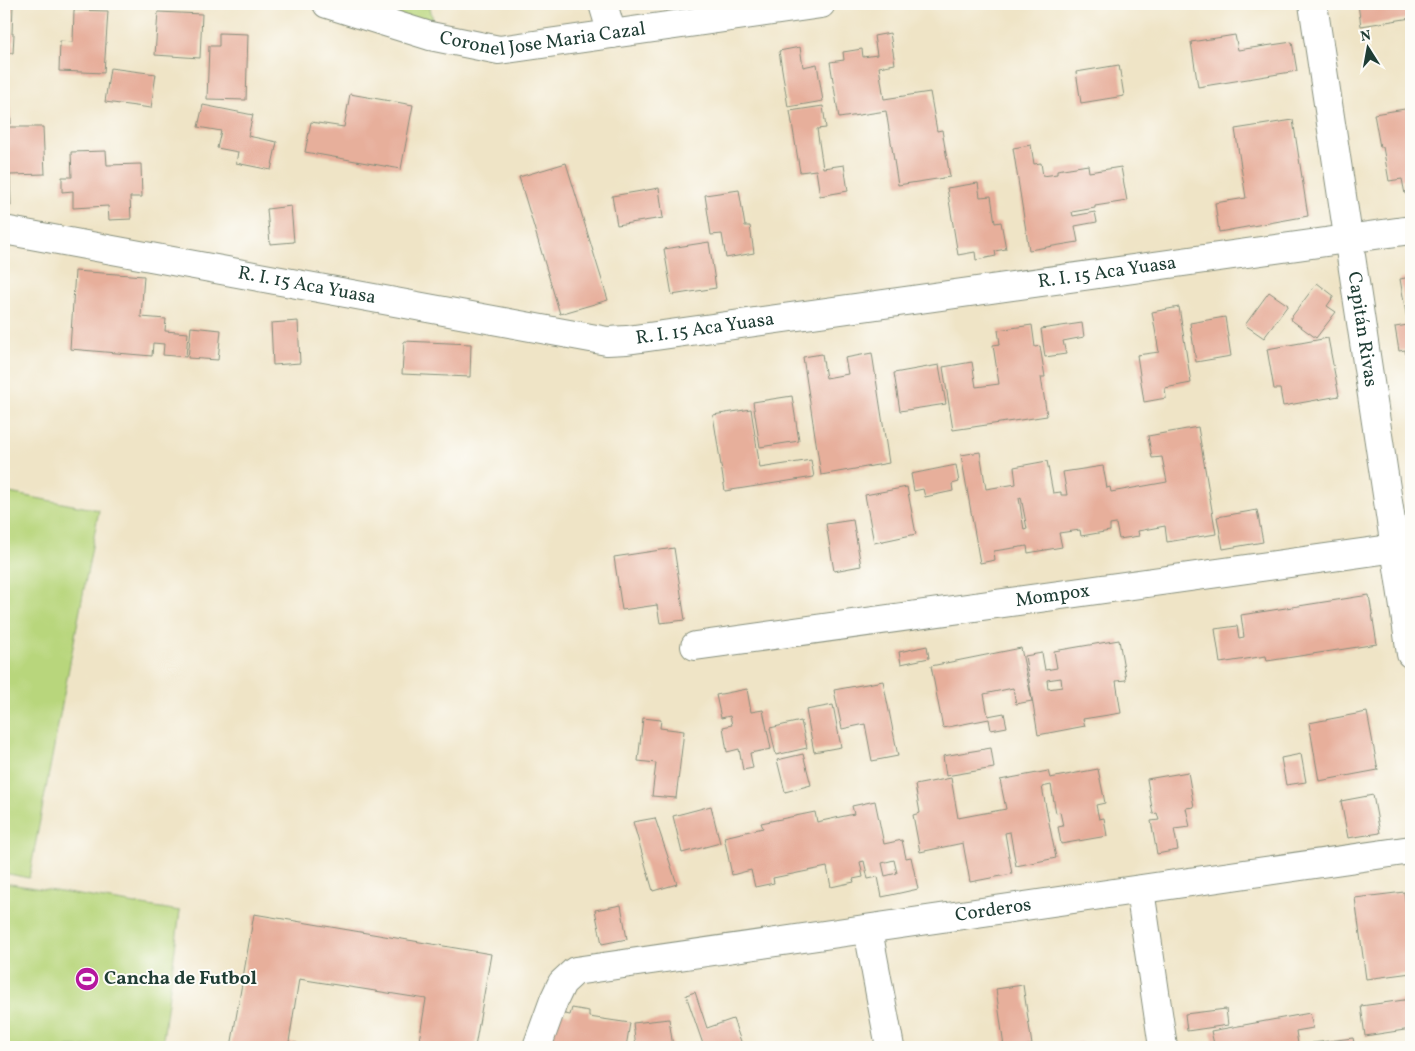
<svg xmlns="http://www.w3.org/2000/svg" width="1415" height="1051" font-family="Vollkorn,serif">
  <defs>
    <pattern id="park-tufts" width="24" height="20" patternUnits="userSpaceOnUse" patternTransform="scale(1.25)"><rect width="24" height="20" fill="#b8d67c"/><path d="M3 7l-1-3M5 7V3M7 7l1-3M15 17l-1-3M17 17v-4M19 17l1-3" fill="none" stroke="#95af66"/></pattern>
  </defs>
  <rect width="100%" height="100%" fill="#fdfcf7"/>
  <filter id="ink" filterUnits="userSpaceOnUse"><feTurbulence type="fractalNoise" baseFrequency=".02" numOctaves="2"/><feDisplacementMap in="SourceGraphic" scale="10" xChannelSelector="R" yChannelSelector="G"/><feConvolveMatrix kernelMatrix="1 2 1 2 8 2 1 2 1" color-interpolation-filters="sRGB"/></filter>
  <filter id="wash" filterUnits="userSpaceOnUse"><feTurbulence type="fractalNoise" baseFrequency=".0096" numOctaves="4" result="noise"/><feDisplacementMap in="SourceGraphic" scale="20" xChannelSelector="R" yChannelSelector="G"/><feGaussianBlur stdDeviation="1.12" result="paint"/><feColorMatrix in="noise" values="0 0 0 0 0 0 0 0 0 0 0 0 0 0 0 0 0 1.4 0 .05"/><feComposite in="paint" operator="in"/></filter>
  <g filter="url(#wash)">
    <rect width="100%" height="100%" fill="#efe4c6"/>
    <path fill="url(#park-tufts)" stroke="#6c8a58" d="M357 4H429L434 24Z"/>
    <g fill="#b8d67c" stroke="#6c8a58">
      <path d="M4 492 99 510 29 878 4 873Z"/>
      <path d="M4 883 180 911 162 1047H4Z"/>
    </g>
    <g id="blocks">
      <g fill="#e7af9b" fill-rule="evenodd">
        <path d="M4 4H13L12 34H14L13 53 4 52Z"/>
        <path d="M1358 4H1408L1411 18 1361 26Z"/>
        <path d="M74 10 108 11 104 73 59 71 60 41 73 42Z"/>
        <path d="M158 12 202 14 200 58 155 55Z"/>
        <path d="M219 33 248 34 246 100 207 99 209 46H219Z"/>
        <path d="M890 33 895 64 879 67 884 99 930 92 937 131 942 130 950 177 898 185 886 111 839 118 830 62 844 60 843 52 862 49 863 57 877 55 874 36Z"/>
        <path d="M1235 35 1238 50 1292 42 1297 71 1198 87 1191 42Z"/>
        <path d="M800 47 803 67 817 64 823 101 788 107 779 51Z"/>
        <path d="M1119 65 1124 96 1081 103 1076 72Z"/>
        <path d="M110 68 156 74 151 108 105 102Z"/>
        <path d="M4 85H9L11 124H4Z"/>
        <path d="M350 94 413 105 401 169 305 152 311 122 344 127Z"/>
        <path d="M203 105 253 115 248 136 277 142 271 170 236 163 238 152 217 148 221 131 198 127Z"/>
        <path d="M823 106 826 128 817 129 823 168 844 165 848 191 820 196 816 170 800 172 790 111Z"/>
        <path d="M1411 108V193L1405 194 1402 179 1389 181 1383 147H1380L1374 114Z"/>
        <path d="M1293 120 1308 216 1219 232 1215 203 1246 198 1235 129Z"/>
        <path d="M8 127H43L45 174 10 175 11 206H4V128Z"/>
        <path d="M1031 145 1034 164 1041 163 1043 176 1057 174V170L1088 165 1089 172 1121 167 1127 201 1095 206V208L1072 212 1073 216 1095 212 1097 222 1075 226 1078 242 1029 250 1013 148Z"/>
        <path d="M106 151 107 165 141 164 142 197H130L131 219 109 220 108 206 73 208V191L62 192V177H72L71 152Z"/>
        <path d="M566 163 608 300 560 314 519 177Z"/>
        <path d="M978 183 980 197 991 196 995 223 1001 222 1006 249 995 251 996 256 976 260 975 252 958 255 947 188Z"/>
        <path d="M659 188 663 218 617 225 612 196Z"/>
        <path d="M739 190 745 226H750L754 253 726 258 722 234 711 235 705 195Z"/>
        <path d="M291 206 294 242 270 244 267 209Z"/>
        <path d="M709 242 716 288 672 295 664 249Z"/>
        <path d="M75 271 144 276 141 317 166 319 165 331 188 333 186 357 163 355 164 344 153 343 152 356 70 349Z"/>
        <path d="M1411 277V379H1410L1405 350 1399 351 1395 327 1408 325 1400 279Z"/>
        <path d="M1317 283 1334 296 1327 306 1336 312 1316 338 1290 319Z"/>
        <path d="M1269 292 1288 305 1264 338 1245 325Z"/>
        <path d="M1179 307 1191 383 1165 388 1166 398 1144 402 1137 355 1159 352 1152 312Z"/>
        <path d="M1225 317 1231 356 1196 362 1190 323Z"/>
        <path d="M298 321 300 363 273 365 271 323Z"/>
        <path d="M1082 323 1084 337 1063 341 1066 354 1045 357 1041 329Z"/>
        <path d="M1032 325 1035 347 1040 346 1045 377H1041L1047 416 953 430 943 367 972 362 976 387 999 384 993 345 1000 344 998 330Z"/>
        <path d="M191 327 221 330 218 360 188 358Z"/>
        <path d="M1328 338 1339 396 1283 406 1280 389H1274L1267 349Z"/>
        <path d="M404 341 471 344 470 377 402 374Z"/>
        <path d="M872 353 889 463 821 475 803 357 822 354 826 378 848 374 845 358Z"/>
        <path d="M939 365 946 404 900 411 894 373Z"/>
        <path d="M792 396 799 441 760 447 753 402Z"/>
        <path d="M751 409 760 468 811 460 814 477 725 491 713 415Z"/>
        <path d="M1198 427 1216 534 1167 542 1165 526 1138 531 1139 536 1119 539 1116 524 1110 525V531L1081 536 1080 530 1059 533 1062 547 1028 553 1027 546 994 551 995 560 980 563 961 455 980 452 986 489 1016 484 1014 467 1047 461 1053 493 1061 492V495H1067L1063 472 1103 466 1107 488 1110 487 1111 492 1167 482 1162 457 1152 458 1148 436ZM1021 497 1027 529 1024 530 1019 498Z"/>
        <path d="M956 465 959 482 952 484 953 491 925 497 923 489 914 491 911 474Z"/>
        <path d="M907 487 916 534 874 543 865 495Z"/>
        <path d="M1257 510 1263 542 1223 549 1217 517Z"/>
        <path d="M853 520 861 566 834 571 826 524Z"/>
        <path d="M674 548 685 620 660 623 657 605 622 610 614 557Z"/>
        <path d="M1369 595 1377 644 1267 661 1266 656 1220 663 1215 629 1237 626 1239 638 1244 637 1241 615Z"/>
        <path d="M1119 640 1126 680 1116 681 1121 713 1083 719 1085 726 1038 735 1025 656 1042 653 1045 670 1057 668 1054 651ZM1061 678 1062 687 1048 689 1047 680Z"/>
        <path d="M927 646 929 658 901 664 899 652Z"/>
        <path d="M1021 648 1032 701 1016 704 1013 688 984 694 988 716 1004 713 1007 727 991 730 989 719 943 728 931 666Z"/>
        <path d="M883 681 898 756 872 761 865 724 842 729 834 690Z"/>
        <path d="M747 689 751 712 763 710 771 749 750 753 753 768 743 770 739 749 727 752 723 727 732 725 730 716 721 718 716 695Z"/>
        <path d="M833 705 841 747 814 752 806 710Z"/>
        <path d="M1367 712 1378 770 1319 781 1309 723Z"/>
        <path d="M643 718 661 720 660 728 684 731 676 798 652 796 656 763 638 761Z"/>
        <path d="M801 721 807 748 776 755 770 728Z"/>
        <path d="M991 748 994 768 946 776 943 756Z"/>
        <path d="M803 754 811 785 785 792 777 760Z"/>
        <path d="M1301 754 1306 782 1286 785 1281 758Z"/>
        <path d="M1098 769 1105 803 1096 805 1099 819 1104 818 1107 836 1061 844 1058 827 1063 826 1060 812 1056 813 1051 785 1042 787 1056 858 1016 866 1010 832 1005 833 1012 874 970 882 963 843 920 852 913 815 920 813 915 785 951 778 958 818 1006 809 1000 780 1048 771 1050 778Z"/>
        <path d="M1188 772 1194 807 1186 808 1190 827 1174 829 1178 850 1157 854 1151 821 1159 820 1157 813 1153 814 1147 779Z"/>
        <path d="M1373 795 1380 833 1348 838 1341 801Z"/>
        <path d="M875 801 884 844 902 840 906 858 911 857 918 889 882 897 878 877 868 879 864 861 860 862 863 877 853 879 854 882 831 887 827 867 773 878 774 883 755 887 751 870 732 875 724 837 763 828 761 823 815 812 817 822 854 814 852 806ZM894 860 897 873 885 876 882 863Z"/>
        <path d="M711 806 720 843 682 853 673 816Z"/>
        <path d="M655 818 677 884 653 891 633 822Z"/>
        <path d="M1404 892 1411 943V973L1366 979 1355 898Z"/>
        <path d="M621 905 627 939 602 944 595 910Z"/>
        <path d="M254 914 491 954 475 1047H418L426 999 299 979 289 1042 313 1046V1047H231Z"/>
        <path d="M1023 985 1032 1045 1004 1047 996 989Z"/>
        <path d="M695 992 707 1028 733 1019 743 1047H704L686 995Z"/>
        <path d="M1411 999V1029L1365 1036 1361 1006Z"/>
        <path d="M572 1008 589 1011V1017L630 1023 626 1047H551L556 1012 570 1015Z"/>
        <path d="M1226 1009 1228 1025 1187 1031 1185 1014Z"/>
        <path d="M1310 1013 1313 1028 1296 1031 1298 1044 1278 1047H1202L1214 1044 1211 1031Z"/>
        <path d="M669 1019 673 1047H636L633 1023Z"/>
        <path d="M1353 1038 1355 1047H1313L1312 1043Z"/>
        <path d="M1082 1042 1083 1047H1055V1046Z"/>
      </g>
    </g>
  </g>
  <g filter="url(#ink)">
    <use href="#blocks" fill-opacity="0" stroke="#87907d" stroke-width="1"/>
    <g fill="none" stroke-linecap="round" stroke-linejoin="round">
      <g stroke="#87907d" stroke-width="30">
        <g id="minor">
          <path id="s1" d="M327 4 430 36 499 50 821 4"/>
          <path d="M603 4 612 34"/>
          <path id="s2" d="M1313 4 1411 654"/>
          <path id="s3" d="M4 230 607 341 627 340 1411 230"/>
          <path id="s4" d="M695 646 1411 546"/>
          <path d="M1140 890 1163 1047"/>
          <path d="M868 930 890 1047"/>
          <path id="s5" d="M537 1047 554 1000 562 983 575 971 1411 850"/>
        </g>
      </g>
      <use href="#minor" stroke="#fff" stroke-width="28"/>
    </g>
  </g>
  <defs>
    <g id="stadium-disc" transform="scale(1.25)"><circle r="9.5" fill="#b5179e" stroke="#fdfcf7"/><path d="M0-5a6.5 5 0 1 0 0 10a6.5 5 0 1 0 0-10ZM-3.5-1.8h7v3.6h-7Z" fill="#fff"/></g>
  </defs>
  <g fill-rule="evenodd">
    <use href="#stadium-disc" x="87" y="979"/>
  </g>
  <g text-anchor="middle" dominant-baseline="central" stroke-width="4" stroke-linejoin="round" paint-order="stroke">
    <g font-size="19" fill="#1f3d34" stroke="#fdfcf7">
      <text stroke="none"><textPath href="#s1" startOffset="222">Coronel Jose Maria Cazal</textPath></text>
      <text stroke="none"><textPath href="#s3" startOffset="1118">R. I. 15 Aca Yuasa</textPath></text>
      <text stroke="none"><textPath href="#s3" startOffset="308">R. I. 15 Aca Yuasa</textPath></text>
      <text stroke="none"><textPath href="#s3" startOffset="712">R. I. 15 Aca Yuasa</textPath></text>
      <text stroke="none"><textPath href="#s2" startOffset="329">Capitán Rivas</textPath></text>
      <text stroke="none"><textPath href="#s4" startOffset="361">Mompox</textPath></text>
      <text stroke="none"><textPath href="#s5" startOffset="509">Corderos</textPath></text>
    </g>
    <g font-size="19" font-weight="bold" fill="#1f3d34" stroke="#fdfcf7" text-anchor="start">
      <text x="104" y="979">Cancha de Futbol</text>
    </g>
  </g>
  <rect width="1415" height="1051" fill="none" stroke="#fdfcf7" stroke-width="20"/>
  <g transform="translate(1368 48) rotate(349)" stroke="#fdfcf7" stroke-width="4" paint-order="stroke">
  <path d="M0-4L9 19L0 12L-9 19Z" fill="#1f3d34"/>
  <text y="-8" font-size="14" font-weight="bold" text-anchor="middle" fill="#1f3d34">N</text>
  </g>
</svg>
